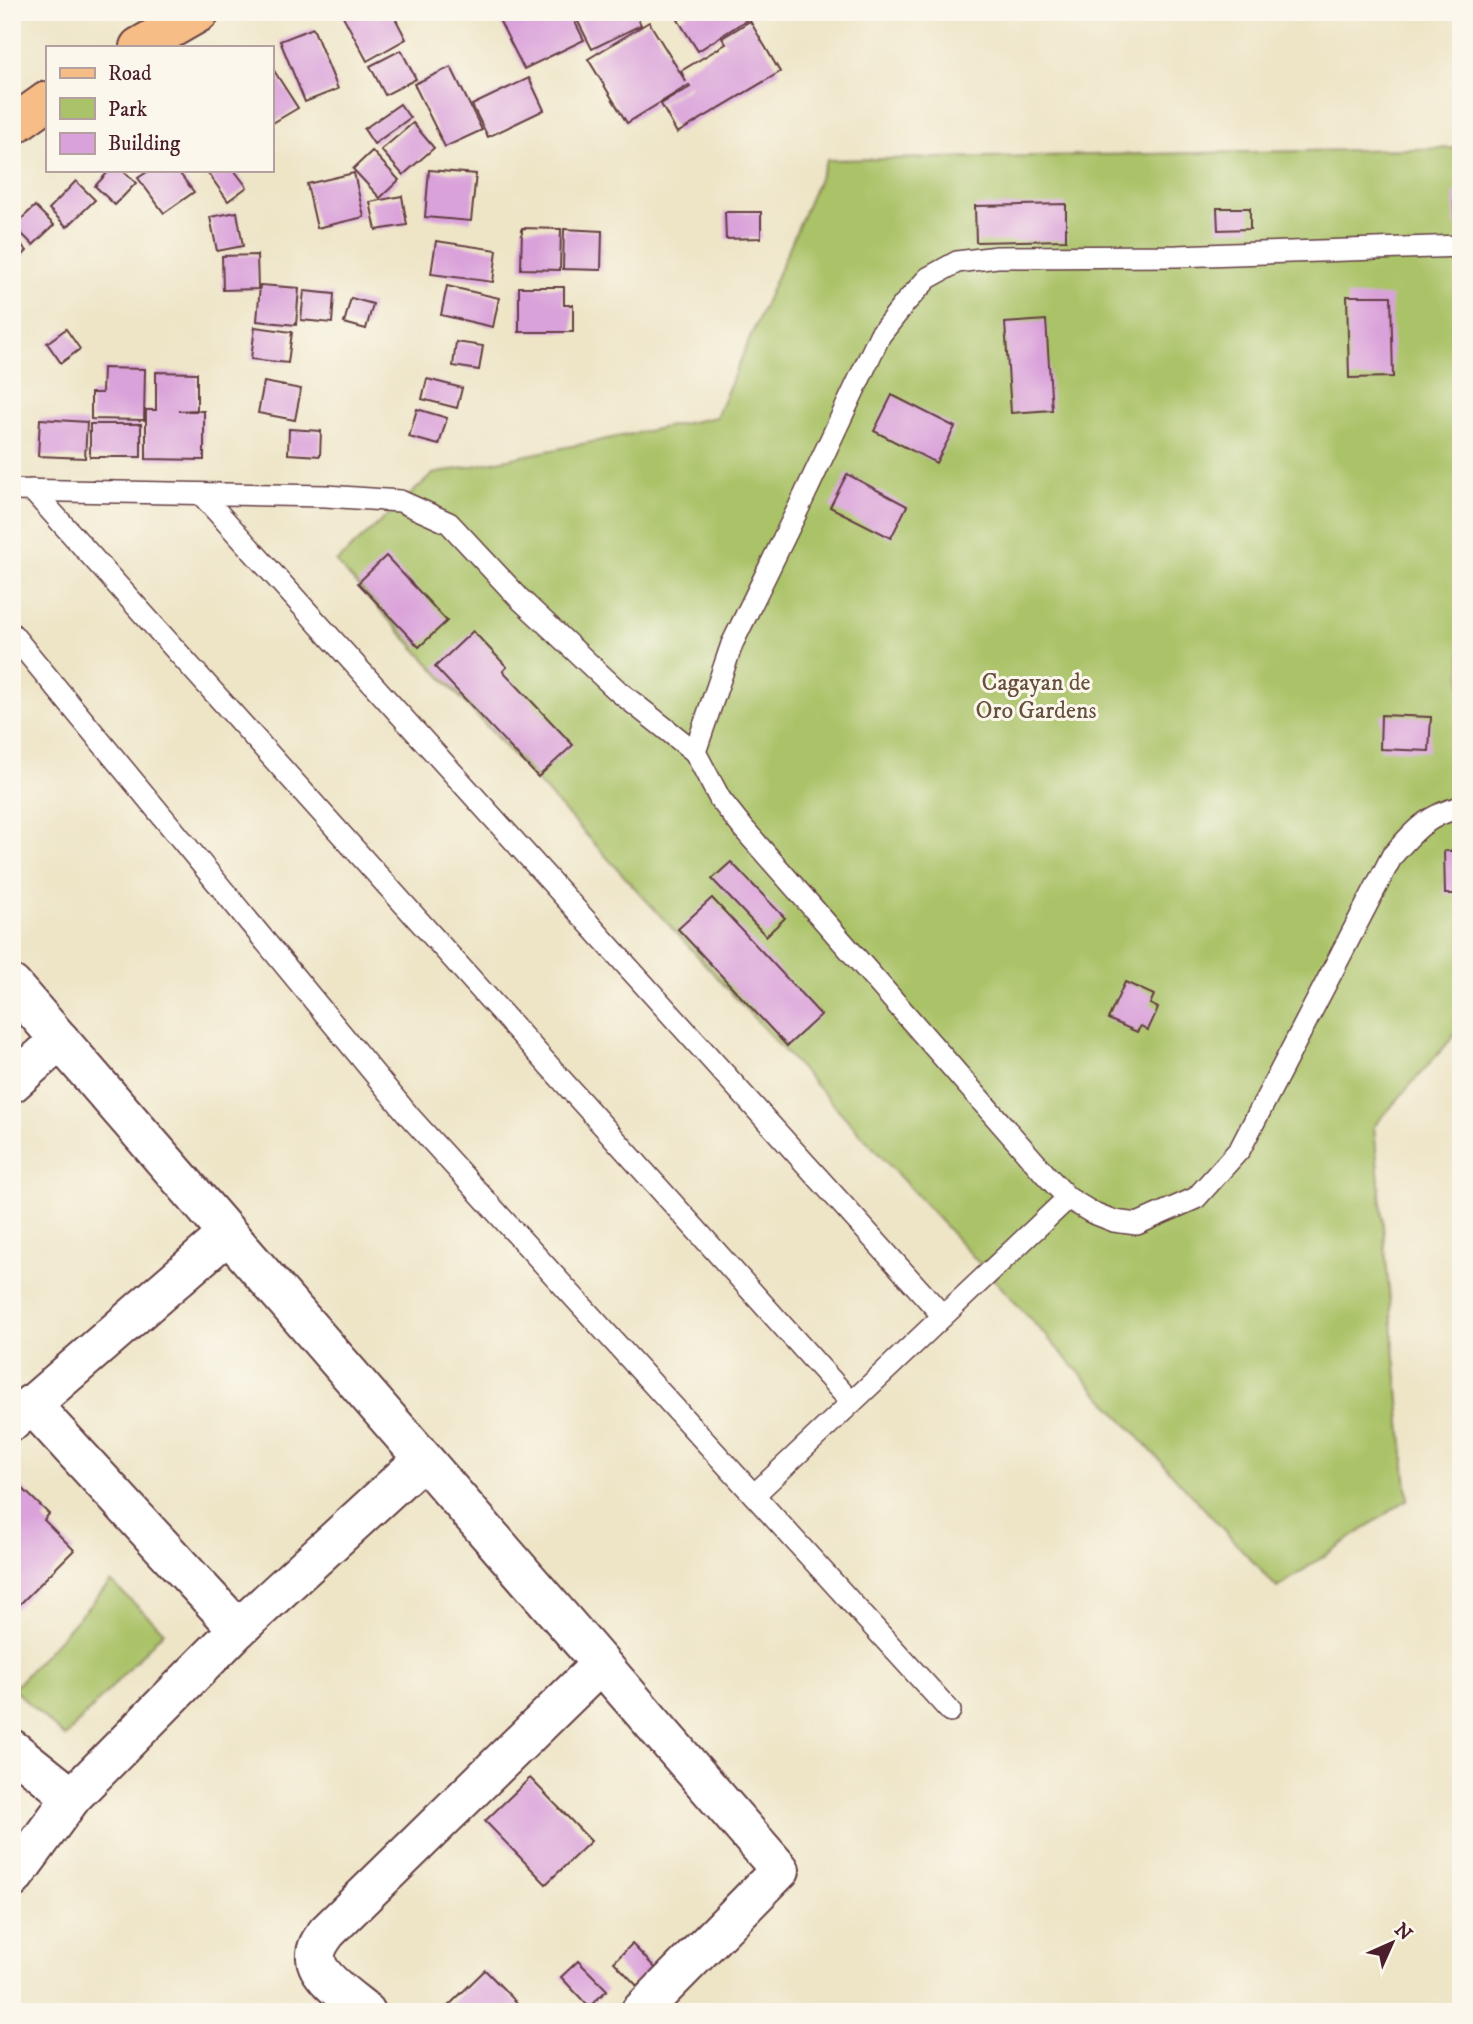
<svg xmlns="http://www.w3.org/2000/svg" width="1473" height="2024" font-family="'IM FELL DW Pica',serif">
  <rect width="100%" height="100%" fill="#fbf7ec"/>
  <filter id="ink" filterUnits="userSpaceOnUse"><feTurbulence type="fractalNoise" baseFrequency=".0143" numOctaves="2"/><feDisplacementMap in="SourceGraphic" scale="14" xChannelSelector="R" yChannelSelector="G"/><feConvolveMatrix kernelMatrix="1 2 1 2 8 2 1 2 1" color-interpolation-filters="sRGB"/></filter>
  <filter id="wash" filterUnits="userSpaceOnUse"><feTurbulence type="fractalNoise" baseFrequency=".00686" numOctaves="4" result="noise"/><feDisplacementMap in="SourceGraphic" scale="28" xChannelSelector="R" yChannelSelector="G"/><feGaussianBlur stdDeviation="1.57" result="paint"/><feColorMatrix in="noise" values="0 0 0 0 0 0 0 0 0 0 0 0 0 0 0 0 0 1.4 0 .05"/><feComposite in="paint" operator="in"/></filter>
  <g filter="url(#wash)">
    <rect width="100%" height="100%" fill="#eee5c7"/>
    <g fill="#aac268" stroke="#7a704a" stroke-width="2">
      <path d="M1461 148V1028L1374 1126 1408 1499 1277 1588 336 562 433 474 716 417 827 160Z"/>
      <path d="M111 1582 164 1631 65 1737 13 1689Z"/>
    </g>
    <g id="blocks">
      <g fill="#daa2da">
        <path d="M350 12H392L406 39 367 61 343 16Z"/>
        <path d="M495 12H570L584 40 524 69Z"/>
        <path d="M573 12H635L641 25 592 49Z"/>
        <path d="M690 12H748L751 17 698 51 678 20Z"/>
        <path d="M750 21 780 72 677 133 661 104 690 87 689 85 627 123 588 59 649 22 686 82 681 71 726 44 722 38Z"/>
        <path d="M313 28 338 89 305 102 280 41Z"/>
        <path d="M401 50 416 79 385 95 370 66Z"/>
        <path d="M271 66 298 108 271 124Z"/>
        <path d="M451 67 482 130 445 147 414 84Z"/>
        <path d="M529 78 544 110 488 137 472 105Z"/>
        <path d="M400 104 410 118 374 144 364 129Z"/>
        <path d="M413 123 434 148 403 175 381 150Z"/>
        <path d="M372 151 399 180 380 198 353 169Z"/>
        <path d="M110 170H122L136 183 115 205 95 186Z"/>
        <path d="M150 170H177L194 192 164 213 138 178Z"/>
        <path d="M206 170H234L247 187 228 201Z"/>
        <path d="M429 170 476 174 471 221 425 217Z"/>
        <path d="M354 173 364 217 317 228 307 184Z"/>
        <path d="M76 181 95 200 67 227 49 209Z"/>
        <path d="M1454 192H1461V226L1455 227Z"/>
        <path d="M402 196 407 225 376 230 370 202Z"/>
        <path d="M1066 204V240L976 242 975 206Z"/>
        <path d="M35 206 54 225 33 245 14 226Z"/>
        <path d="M1217 208H1250V229L1218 230Z"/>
        <path d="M237 212 243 246 217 251 210 217Z"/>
        <path d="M725 212H761V238L726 239Z"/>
        <path d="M522 228 561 229 560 270 521 269Z"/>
        <path d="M564 229 602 231 601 270 563 269Z"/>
        <path d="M12 235 27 251 15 263 20 267 12 274Z"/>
        <path d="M436 241 497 250 493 282 431 274Z"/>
        <path d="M257 255 258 289 223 290 222 256Z"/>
        <path d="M260 285 299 288 296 325 257 321Z"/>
        <path d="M447 286 499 298 493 327 441 315Z"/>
        <path d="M519 287H564V305H573V332H519Z"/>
        <path d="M304 291 334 294 332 323 301 320Z"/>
        <path d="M1347 296H1391L1393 377 1349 378Z"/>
        <path d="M351 298 373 304 366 329 344 323Z"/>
        <path d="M1046 320 1052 410 1011 413 1005 323Z"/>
        <path d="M255 327 292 332 288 363 251 359Z"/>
        <path d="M66 329 80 349 61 363 47 343Z"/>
        <path d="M456 342 483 346 479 370 453 366Z"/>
        <path d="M103 368 145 369 144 420 91 419V393H102Z"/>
        <path d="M156 372 197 373V410L178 411H204V460L146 459V410H156Z"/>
        <path d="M427 379 462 388 457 408 422 399Z"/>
        <path d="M264 382 301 389 295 420 258 413Z"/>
        <path d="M892 395 955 427 936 463 874 431Z"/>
        <path d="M417 409 447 418 439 445 409 437Z"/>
        <path d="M40 419 87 422 85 458 38 456Z"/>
        <rect x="90" y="424" width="51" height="33"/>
        <path d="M289 429 321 431 320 456 288 454Z"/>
        <path d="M847 474 907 506 891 538 830 507Z"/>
        <path d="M386 556 447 621 419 647 358 583Z"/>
        <path d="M473 631 507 667 503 671 573 745 538 777 435 667Z"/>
        <path d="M1381 715 1431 717 1429 751 1380 749Z"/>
        <path d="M1444 851H1461V894H1445Z"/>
        <path d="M731 862 785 918 766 936 712 879Z"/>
        <path d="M712 898 821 1015 787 1046 678 929Z"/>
        <path d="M1125 982 1154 995 1150 1004 1158 1008 1148 1030 1141 1026 1137 1032 1108 1019Z"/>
        <path d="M15 1481 49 1514 44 1520 74 1550 12 1612V1483Z"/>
        <path d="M530 1778 591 1841 546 1884 485 1821Z"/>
        <path d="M632 1944 663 1976 645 1994 614 1962Z"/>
        <path d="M578 1961 607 1990 589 2007 561 1977Z"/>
        <path d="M485 1970 526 2012H442Z"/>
      </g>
    </g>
  </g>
  <g filter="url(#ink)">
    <use href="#blocks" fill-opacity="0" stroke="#633d42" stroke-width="2"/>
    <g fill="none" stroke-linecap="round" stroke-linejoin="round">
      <g stroke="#633d42" stroke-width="24">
        <g id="lane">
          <path d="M1461 246 1177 256 997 257 957 262 928 278 905 303 880 335 798 509 732 644 695 752 720 799 743 828 1046 1175 1068 1198 1091 1212 1114 1221 1137 1224 1196 1198 1240 1149 1392 856C1413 832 1427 815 1461 807"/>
          <path d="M12 490 326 496 400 501 449 523 520 599 618 691 695 752"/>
          <path d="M32 490 851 1402"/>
          <path d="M201 494 943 1316"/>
          <path d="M12 634 410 1117 950 1711"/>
          <path d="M754 1495 1068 1198"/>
        </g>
      </g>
      <g stroke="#633d42" stroke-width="42">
        <g id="street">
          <path d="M12 985 780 1870 640 2012"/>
          <path d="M12 1083 60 1040"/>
          <path d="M31 1404 238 1629"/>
          <path d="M13 1421 228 1234"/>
          <path d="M12 1749 72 1797"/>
          <path d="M12 1879 72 1797 238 1629 423 1459"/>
          <path d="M366 2012C352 2000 317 1977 316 1958 315 1948 321 1940 327 1932L601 1664"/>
        </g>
      </g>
      <g stroke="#633d42" stroke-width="42">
        <g id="primary">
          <path d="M139 47 200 12"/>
          <path d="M12 126 47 101"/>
        </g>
      </g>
      <use href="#lane" stroke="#fff" stroke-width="21"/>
      <use href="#street" stroke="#fff" stroke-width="38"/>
      <use href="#primary" stroke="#f6be86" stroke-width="38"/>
    </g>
  </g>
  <g text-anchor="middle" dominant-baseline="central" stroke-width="6" stroke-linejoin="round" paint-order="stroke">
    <g font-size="24" fill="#67503d" stroke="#fbf7ec">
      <text x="1036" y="683">Cagayan de<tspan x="1036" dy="28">Oro Gardens</tspan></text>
    </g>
  </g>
  <rect width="1473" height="2024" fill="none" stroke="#fbf7ec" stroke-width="42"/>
  <rect x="46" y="46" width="228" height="126" fill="#fbf7ec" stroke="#b4a19f" stroke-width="2"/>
  <rect x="60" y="68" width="35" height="10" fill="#f6be86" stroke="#b4a19f" stroke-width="2"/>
  <text x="108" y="80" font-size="21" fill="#4a1f2b">Road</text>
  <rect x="60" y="98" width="35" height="21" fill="#aac268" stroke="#b4a19f" stroke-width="2"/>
  <text x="108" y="116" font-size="21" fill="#4a1f2b">Park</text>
  <rect x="60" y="133" width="35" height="21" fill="#daa2da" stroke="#b4a19f" stroke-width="2"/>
  <text x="108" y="150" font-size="21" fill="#4a1f2b">Building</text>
  <g transform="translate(1392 1943) rotate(45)" stroke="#fbf7ec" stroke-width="5" paint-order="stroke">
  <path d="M0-5L12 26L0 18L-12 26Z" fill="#4a1f2b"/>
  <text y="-10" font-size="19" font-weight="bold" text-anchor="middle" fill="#4a1f2b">N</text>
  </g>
</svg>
